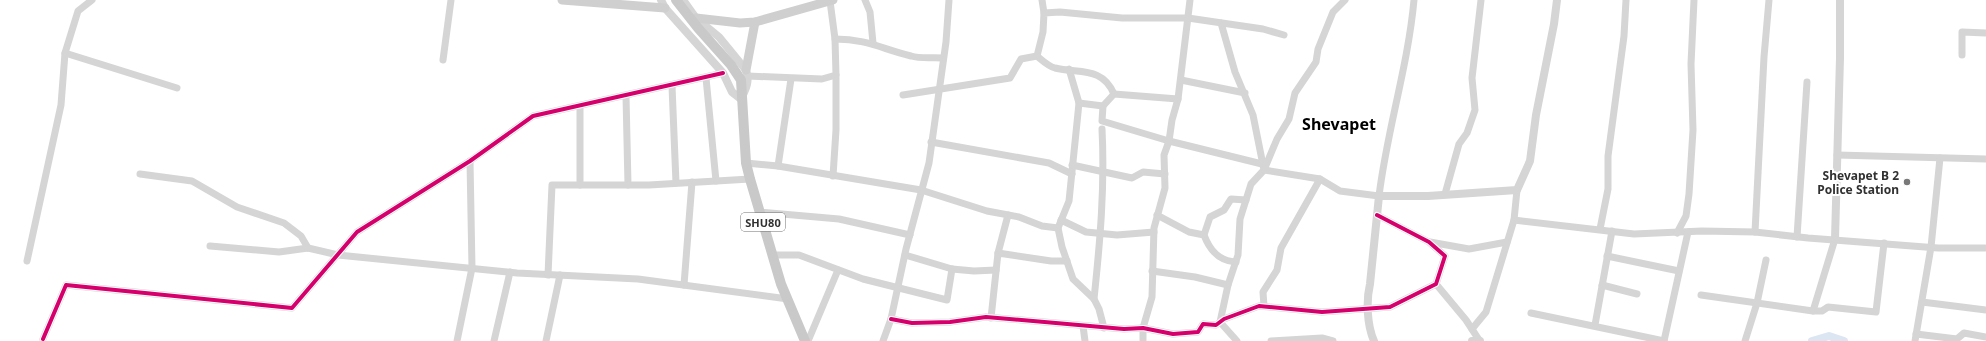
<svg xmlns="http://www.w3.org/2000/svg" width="1986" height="341" font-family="'Noto Sans',sans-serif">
  <rect width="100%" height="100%" fill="#fff"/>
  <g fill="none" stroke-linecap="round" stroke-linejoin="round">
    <path stroke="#dce6f2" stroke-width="8" d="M1812 341 1829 336 1844 341"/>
    <g stroke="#d5d5d5" stroke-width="7">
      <path d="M865 0 870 12 873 43"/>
      <path d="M1042 0 1044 13"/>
      <path d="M1221 23 1235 72 1253 115 1264 170 1251 184 1240 219 1238 255 1228 285 1220 322 1237 341"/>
      <path d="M835 39C867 39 882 49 911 56 921 59 933 57 943 58"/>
      <path d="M65 53 177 88"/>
      <path d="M1962 55V32L1986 33"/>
      <path d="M1037 56C1043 61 1048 66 1055 68 1079 74 1102 66 1114 94"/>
      <path d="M443 60 451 0"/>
      <path d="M1069 69 1079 103"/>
      <path d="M748 76 822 79 836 75 835 39 830 1"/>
      <path d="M706 78 716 181"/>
      <path d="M1181 80 1245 93"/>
      <path d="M672 86 676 183"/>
      <path d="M903 95 1010 78 1021 59 1037 56 1043 32 1044 13 1060 12 1122 18H1188L1263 29 1284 35"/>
      <path d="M626 96 628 185"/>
      <path d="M1103 106 1102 121 1169 141 1262 164"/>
      <path d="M931 142 1049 163 1072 174"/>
      <path d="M1837 155 1986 159"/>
      <path d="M746 163 778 166 921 190 987 211 1019 217 1042 226 1058 228 1069 201 1079 103 1103 106 1114 94 1178 99"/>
      <path d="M1072 165 1132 178 1143 172 1165 174"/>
      <path d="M778 166 791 79"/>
      <path d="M140 174 192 181 237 207 284 223 301 236 308 248"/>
      <path d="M833 176 836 130V75"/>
      <path d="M1320 179 1340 191 1379 196C1387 130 1408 66 1414 0"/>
      <path d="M580 185V106"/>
      <path d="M1517 190 1514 220 1634 234 1702 231 1755 232 1808 238 1938 248H1986"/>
      <path d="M1445 194 1459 144 1467 133 1475 110 1472 78 1481 0"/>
      <path d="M760 212 839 219 910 235"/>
      <path d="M1157 215 1189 232 1204 235C1210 251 1219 261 1236 262"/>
      <path d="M1061 220 1086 232 1117 235 1154 232"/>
      <path d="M1058 228 1062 247 1073 279 1094 299 1099 309 1104 328"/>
      <path d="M1600 229 1608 189V156L1624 36 1626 0"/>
      <path d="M1755 232 1764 57 1769 0"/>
      <path d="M1677 233 1686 216 1689 194 1693 130 1691 64 1694 0"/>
      <path d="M1204 235 1210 217 1224 210 1231 199 1246 200"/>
      <path d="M1797 237 1807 82"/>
      <path d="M1430 242 1469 249 1507 242"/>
      <path d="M210 246 279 252 308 248 338 255 517 273 638 279 788 299"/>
      <path d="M998 253 1008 215"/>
      <path d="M773 255H799L863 279 947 300 952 269"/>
      <path d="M905 255 952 269 974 271 996 270"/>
      <path d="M1607 256 1679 271"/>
      <path d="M27 261 61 105 65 53 78 11 92 0"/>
      <path d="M1152 271 1195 277 1228 285"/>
      <path d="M548 275 552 185H649L750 179"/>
      <path d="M1436 284 1466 320 1479 340"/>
      <path d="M684 285 692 182"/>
      <path d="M1602 285 1637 294"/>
      <path d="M1701 295 1813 311H1822L1828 307 1876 312 1884 243"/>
      <path d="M1094 299C1100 242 1105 187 1102 129"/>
      <path d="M1922 302 1986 310"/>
      <path d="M1264 306 1263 292 1277 270 1281 248 1320 179 1264 170 1277 139 1289 119 1295 93 1316 62 1318 49 1333 12 1345 0"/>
      <path d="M1813 311 1835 239"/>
      <path d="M1531 313 1664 341"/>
      <path d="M991 318 998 253 1051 261H1067"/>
      <path d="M891 319 912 323 950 322 986 317 1124 329 1143 328 1173 334 1198 332 1203 324 1216 325 1224 319 1259 306 1322 312 1390 307 1436 284 1445 256 1429 242 1377 215"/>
      <path d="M1595 325 1612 231"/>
      <path d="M1083 326 1085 341"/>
      <path d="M1472 329 1486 312 1514 220"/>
      <path d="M1916 334 1957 339 1964 333 1986 337"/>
      <path d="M43 339 66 285 292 308 357 232 470 161 533 116 723 73"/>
      <path d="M457 341 472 268 470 161"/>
      <path d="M494 341 510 272"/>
      <path d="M546 341 560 275"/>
      <path d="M808 341 838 270"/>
      <path d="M883 341 891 319 906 249 929 163 946 42 949 0"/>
      <path d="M1143 341V328L1152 297 1154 228 1165 188 1164 155 1169 141 1172 120 1178 99 1190 0"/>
      <path d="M1271 341 1322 338 1333 341"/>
      <path d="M1664 341 1688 232"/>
      <path d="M1745 341 1757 303 1766 260"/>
      <path d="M1915 341 1931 247 1940 158"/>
    </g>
    <g stroke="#d5d5d5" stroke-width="8">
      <path d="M661 0 665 8 723 73 732 92 741 99C746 89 750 81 746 70L719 37 696 18 683 0"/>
      <path d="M1835 239 1840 58V0"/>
      <path d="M1374 341C1367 325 1366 301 1370 284L1379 196H1428L1517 190 1530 161 1536 115 1554 24 1557 0"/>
      <path d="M1472 341H1480"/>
    </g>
    <g stroke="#cfcfcf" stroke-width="9">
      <path d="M562 0 665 8"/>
      <path d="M696 18 740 23 755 22 833 0"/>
      <path d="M746 70 755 22"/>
    </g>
    <path stroke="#c9c9c9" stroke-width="10" d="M676 0 698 28 731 65 741 80 746 163 750 179 781 284 805 341"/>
    <g stroke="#fff" stroke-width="6">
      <g id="cycleway">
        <path d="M891 319 912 323 950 322 986 317 1124 329 1143 328 1173 334 1198 332 1203 324 1216 325 1224 319 1259 306 1322 312 1390 307 1436 284 1445 256 1429 242 1377 215"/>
        <path d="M43 339 66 285 292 308 357 232 470 161 533 116 723 73"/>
      </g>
    </g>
    <use href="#cycleway" stroke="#d6006c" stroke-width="4"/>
  </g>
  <circle fill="#797979" stroke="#fff" stroke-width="1.5" cx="1907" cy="182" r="4"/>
  <g text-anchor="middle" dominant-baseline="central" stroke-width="4" stroke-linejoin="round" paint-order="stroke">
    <rect fill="#fff" stroke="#6f6f6f" stroke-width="1" x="741" y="213" width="44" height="18" rx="3"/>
    <g font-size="11" font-weight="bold" fill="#313131">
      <text x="763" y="222">SHU80</text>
    </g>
    <g font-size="12" font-weight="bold" fill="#313131" stroke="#fff" text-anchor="end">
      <text x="1899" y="175">Shevapet B 2<tspan x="1899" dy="14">Police Station</tspan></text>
    </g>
    <g font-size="16" font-weight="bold" fill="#000" stroke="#fff">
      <text x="1339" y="124">Shevapet</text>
    </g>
  </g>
</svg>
